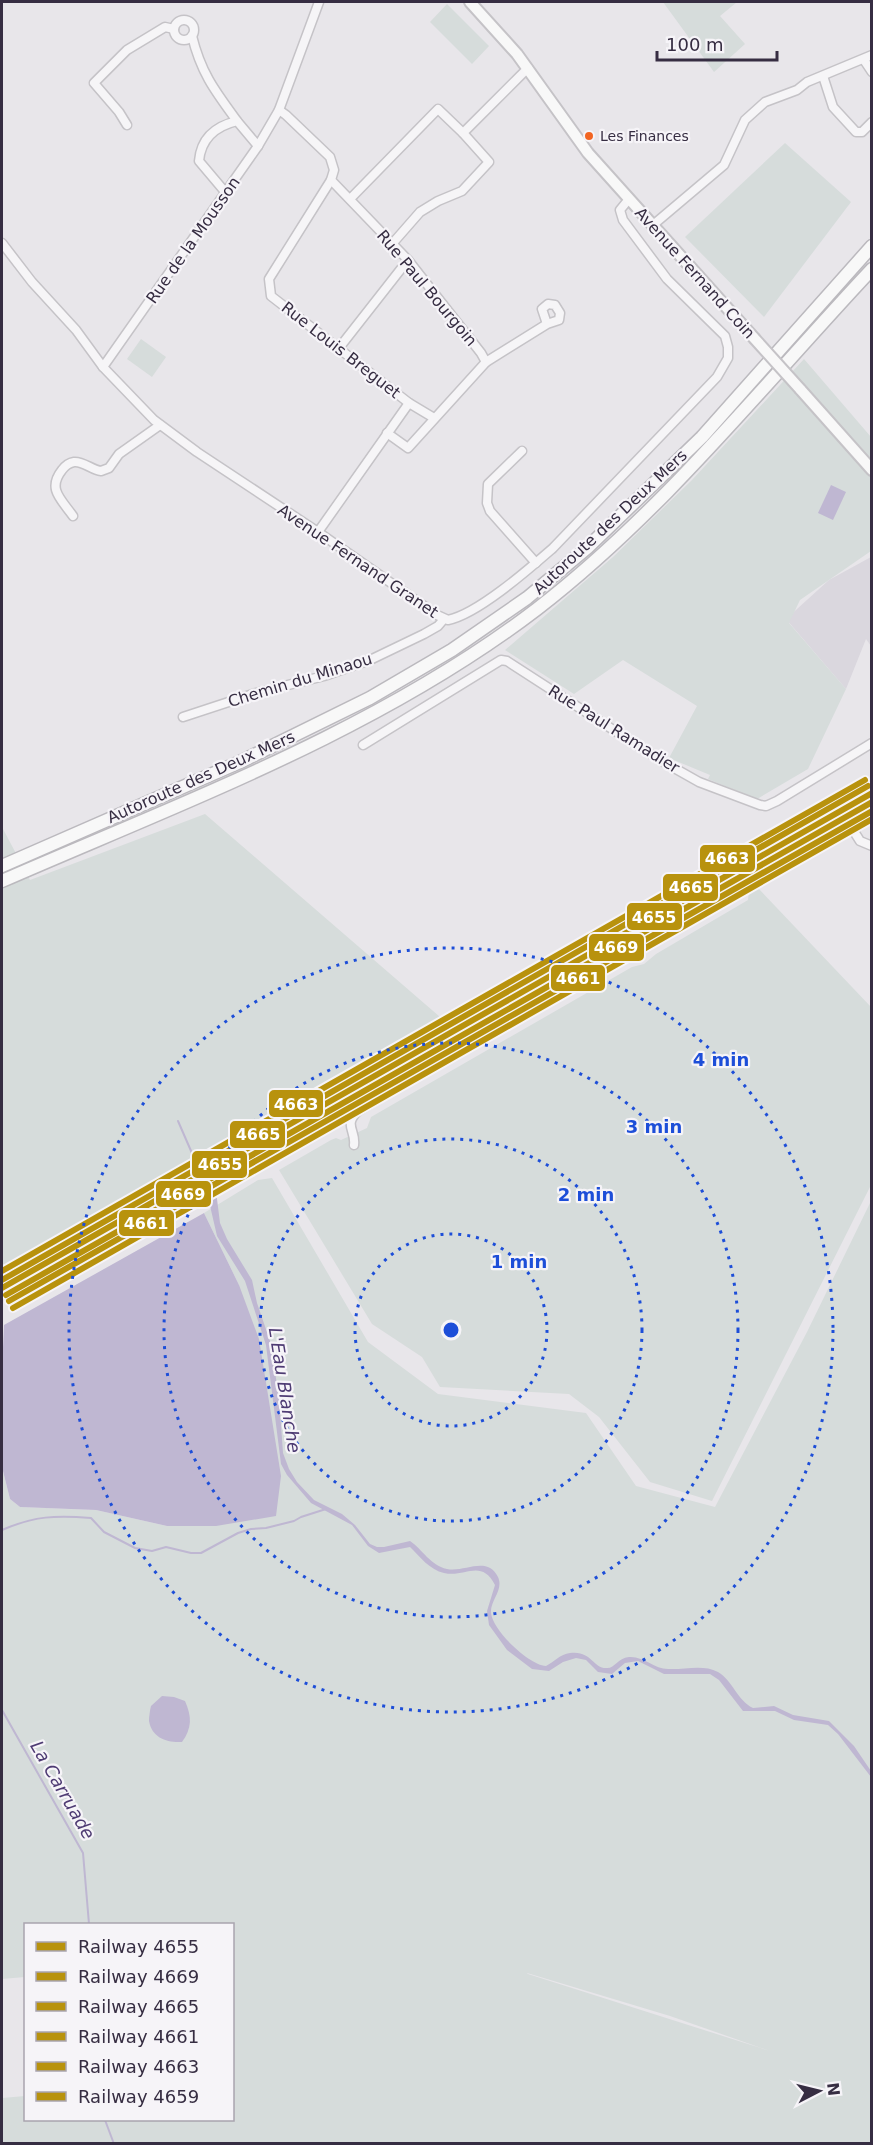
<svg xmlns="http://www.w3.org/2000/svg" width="873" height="2145" font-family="'DejaVu Sans',sans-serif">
  <rect width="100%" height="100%" fill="#e8e6ea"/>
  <g fill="#dad7de">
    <path d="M871 557V646L866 639 846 689 786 619 829 580Z"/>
    <path d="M871 780V797L2 1294V1277Z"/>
  </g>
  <g fill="#d6dcdb" fill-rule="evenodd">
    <path d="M663 2H737L720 16 745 44 714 72Z"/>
    <path d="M447 4 489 46 472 64 430 22Z"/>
    <path d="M785 143 851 202 764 317 685 237Z"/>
    <path d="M141 339 166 357 152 377 127 359Z"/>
    <path d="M804 359 871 437V551L800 600 789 623 846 689 808 769 757 799 708 779 710 775 669 758 697 706 623 660 574 694 505 650 613 557 692 480Z"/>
    <path d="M205 814 447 1023 2 1277V827L30 880Z"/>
    <path d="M757 887 871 1007V1185L712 1501 650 1482 599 1417 569 1394 440 1387 422 1357 372 1324 279 1170 331 1140 336 1138 341 1140 367 1128 371 1117 632 967 644 964 656 954 748 900 749 891Z"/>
    <path d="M272 1178 368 1342 438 1394 586 1413 636 1486 715 1507 807 1332 871 1201V2143H2V2098L25 2096 26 2120H232V1924H26L25 1977 2 1979V1467L10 1499 20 1507 96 1510 167 1526H216L239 1285 204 1213 258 1180ZM527 1973 670 2016 770 2051 528 1974Z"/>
  </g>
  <g fill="#bfb7d2">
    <path d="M831 485 846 492 833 520 818 513Z"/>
    <path d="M216 1191 220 1223 227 1239 252 1280 257 1303 270 1341 279 1397 283 1453 289 1469 297 1482 314 1500 342 1514 355 1525 370 1544 377 1547H384L410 1541C423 1550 430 1565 447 1569 464 1573 487 1555 498 1577 504 1590 490 1600 491 1613 493 1631 529 1665 546 1666 554 1662 560 1654 570 1653 591 1650 593 1668 606 1668 615 1669 617 1658 629 1657 644 1656 654 1669 668 1669 684 1670 703 1664 718 1672 733 1681 737 1700 753 1708L774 1706 793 1715 829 1721 854 1746 871 1771V1777L838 1734 828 1725 794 1720 775 1711H743L719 1680 710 1674H664L638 1661 625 1663 612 1674 598 1672 586 1660 576 1658 563 1662 549 1671 532 1669 507 1650 489 1625 487 1611 495 1585C481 1558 465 1578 444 1573 430 1570 420 1557 410 1547L379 1553 368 1546 352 1525 311 1503 287 1475 281 1464 266 1345 245 1281 217 1236 208 1197Z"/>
    <path d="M204 1213 239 1285 259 1339 281 1476 276 1516 216 1526H167L96 1510 20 1507 10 1499 2 1467V1369L4 1325Z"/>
    <path d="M162 1696 174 1697 185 1701C192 1717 192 1728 182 1742 167 1743 152 1738 149 1721 149 1716 150 1710 151 1706Z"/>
  </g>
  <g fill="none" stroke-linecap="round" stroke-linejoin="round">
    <g stroke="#bfb7d2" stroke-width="2">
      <path d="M178 1121 198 1167"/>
      <path d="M204 1178 207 1183"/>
      <path d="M2 1530C34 1516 56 1515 91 1518L104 1532 135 1548 152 1551 166 1547 191 1553H201L238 1533 251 1529 266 1528 294 1521 301 1517 326 1509"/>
      <path d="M2 1710 83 1853 89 1924"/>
      <path d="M105 2120 114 2144"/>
    </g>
    <g stroke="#c5c3c7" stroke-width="11">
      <g id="minor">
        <circle cx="184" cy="30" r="10"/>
        <path d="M192 36C201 73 215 91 237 121"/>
        <path d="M864 60 872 72"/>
        <path d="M823 76 833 107 856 132H862L872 122"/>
        <path d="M279 110 286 115 330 157 334 170 331 180 408 260 481 353 486 362 408 448 387 433"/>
        <path d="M127 125 119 112 94 83 127 50 165 27 174 29"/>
        <path d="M463 133 528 68"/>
        <path d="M331 180 269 279 271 296 409 403 434 418"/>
        <path d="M226 193 199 161C201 138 216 126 237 121L258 146"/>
        <path d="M350 199 438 109 463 133 489 162 462 191 438 201 420 212 392 244"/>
        <path d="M653 225 724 165 745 120 765 102 797 90 807 82 872 55"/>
        <path d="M2 243 32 282 76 330 103 367 154 420 197 452 318 532 437 615 448 620C478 614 530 568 553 548L717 377 728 358V347L725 336 667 279 623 220 620 210 629 199"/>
        <path d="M339 348 408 260"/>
        <path d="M486 362 547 324 559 320 560 313 555 305 548 304 542 309 547 324"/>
        <path d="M103 367 258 146 279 110 319 2"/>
        <path d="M522 451 488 484 487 503 490 511 536 563"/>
        <path d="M73 516C61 499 47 489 62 470 65 466 68 463 74 462 83 461 92 470 101 471L109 468 119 454 160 425"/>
        <path d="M318 532 409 403"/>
        <path d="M183 717 256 693 324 676 370 660 424 634 438 626 444 619"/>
        <path d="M363 745 501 660 507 661 660 760 699 782 760 805 766 806 777 801 872 743"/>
        <path d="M848 822 860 841 872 846"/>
        <path d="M354 1145C356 1130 343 1125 358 1111L579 978 872 809"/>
      </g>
    </g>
    <g stroke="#c5c3c7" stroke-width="14">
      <g id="major">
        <path d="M470 2 517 54 588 153 754 338"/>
        <path d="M800 389 872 470"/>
      </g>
    </g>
    <g stroke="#bbb9be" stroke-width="15">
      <g id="highway">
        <path d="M2 866 240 762 370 698 452 650 527 598 587 548 702 437 872 246"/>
        <path d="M2 881C183 802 379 730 537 609 664 511 763 385 872 269"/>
      </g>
    </g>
    <use href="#minor" stroke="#f6f5f7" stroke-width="8"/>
    <use href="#major" stroke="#f8f8f8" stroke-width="10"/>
    <use href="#highway" stroke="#f8f8f8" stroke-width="12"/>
    <g stroke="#c5c3c7" stroke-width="14" stroke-linecap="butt">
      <path id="major-bridge" d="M754 338 800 389"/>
    </g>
    <use href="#major-bridge" stroke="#f8f8f8" stroke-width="10"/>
    <g stroke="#f6f4f8" stroke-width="10">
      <path id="rail-1" d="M2 1288 872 793"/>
    </g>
    <g stroke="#f6f4f8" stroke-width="10">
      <path id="rail-2" d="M6 1295 872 802"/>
    </g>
    <g stroke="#f6f4f8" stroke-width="10">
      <path id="rail-3" d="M2 1280 868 786"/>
    </g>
    <g stroke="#f6f4f8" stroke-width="10">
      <path id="rail-4" d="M9 1301 872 811"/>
    </g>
    <g stroke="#f6f4f8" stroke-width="10">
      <path id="rail-5" d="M2 1271 865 780"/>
    </g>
    <g stroke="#f6f4f8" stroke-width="10">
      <path id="rail-6" d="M13 1308 872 819"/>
    </g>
    <use href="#rail-1" stroke="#b8920d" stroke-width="6"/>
    <use href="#rail-2" stroke="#b8920d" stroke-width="6"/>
    <use href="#rail-3" stroke="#b8920d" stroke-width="6"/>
    <use href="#rail-4" stroke="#b8920d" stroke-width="6"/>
    <use href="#rail-5" stroke="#b8920d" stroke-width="6"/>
    <use href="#rail-6" stroke="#b8920d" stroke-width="6"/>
  </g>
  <g fill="none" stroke="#1d4ed8" stroke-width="3" stroke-dasharray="3 6">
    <circle cx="451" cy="1330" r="96"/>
    <circle cx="451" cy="1330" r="191"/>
    <circle cx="451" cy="1330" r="287"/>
    <circle cx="451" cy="1330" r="382"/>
  </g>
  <circle fill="#f26522" stroke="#f6f4f8" stroke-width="2" cx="589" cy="136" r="5"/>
  <g text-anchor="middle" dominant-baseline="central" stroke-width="4.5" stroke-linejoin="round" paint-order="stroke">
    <g font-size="14" fill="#362d42" stroke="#f6f4f8" text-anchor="start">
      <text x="600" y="136">Les Finances</text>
    </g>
    <g font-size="16" fill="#362d42" stroke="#f6f4f8">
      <text transform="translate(193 240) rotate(-55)">Rue de la Mousson</text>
      <text transform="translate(695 273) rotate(48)">Avenue Fernand Coin</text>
      <text transform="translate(427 288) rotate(50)">Rue Paul Bourgoin</text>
      <text transform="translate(341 350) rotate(38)">Rue Louis Breguet</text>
      <text transform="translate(610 522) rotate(-43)">Autoroute des Deux Mers</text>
      <text transform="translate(358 561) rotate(34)">Avenue Fernand Granet</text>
      <text transform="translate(300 680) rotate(-17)">Chemin du Minaou</text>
      <text transform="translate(614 729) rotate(32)">Rue Paul Ramadier</text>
      <text transform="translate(201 777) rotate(-24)">Autoroute des Deux Mers</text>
    </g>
    <g font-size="18" font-style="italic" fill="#4e3b73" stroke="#f6f4f8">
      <text transform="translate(285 1390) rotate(81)">L'Eau Blanche</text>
      <text transform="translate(63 1790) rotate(60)">La Carruade</text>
    </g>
  </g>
  <circle cx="451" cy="1330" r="9" fill="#1d4ed8" stroke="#f6f4f8" stroke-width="3"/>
  <g font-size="18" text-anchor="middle" font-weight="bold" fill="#1d4ed8" stroke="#f6f4f8" stroke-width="4.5" stroke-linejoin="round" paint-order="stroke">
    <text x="721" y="1066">4 min</text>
    <text x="654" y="1133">3 min</text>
    <text x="586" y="1201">2 min</text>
    <text x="519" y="1268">1 min</text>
  </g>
  <g stroke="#f6f4f8" stroke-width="2">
    <rect x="699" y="844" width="57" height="29" rx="6" fill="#b8920d"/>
    <rect x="662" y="873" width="57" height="29" rx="6" fill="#b8920d"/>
    <rect x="626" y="902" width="57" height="29" rx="6" fill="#b8920d"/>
    <rect x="588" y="933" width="57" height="29" rx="6" fill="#b8920d"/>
    <rect x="550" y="964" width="56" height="28" rx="6" fill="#b8920d"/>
    <rect x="268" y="1089" width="56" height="29" rx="6" fill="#b8920d"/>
    <rect x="229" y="1120" width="57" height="29" rx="6" fill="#b8920d"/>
    <rect x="191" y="1150" width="57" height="29" rx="6" fill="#b8920d"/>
    <rect x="155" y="1180" width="57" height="28" rx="6" fill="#b8920d"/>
    <rect x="118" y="1209" width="57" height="28" rx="6" fill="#b8920d"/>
  </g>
  <g font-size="16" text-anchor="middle" font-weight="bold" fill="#fff">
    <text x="727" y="864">4663</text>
    <text x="691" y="893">4665</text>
    <text x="654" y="923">4655</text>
    <text x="616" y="953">4669</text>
    <text x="578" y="984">4661</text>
    <text x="296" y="1110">4663</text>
    <text x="258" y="1140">4665</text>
    <text x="220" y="1170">4655</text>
    <text x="183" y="1200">4669</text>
    <text x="146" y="1229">4661</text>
  </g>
  <rect width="873" height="2145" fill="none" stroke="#362d42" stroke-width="6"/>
  <rect x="24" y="1923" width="210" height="198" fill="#f6f4f8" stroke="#a9a4af" stroke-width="1.5"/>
  <rect x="36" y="1942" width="30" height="9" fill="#b8920d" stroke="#a9a4af" stroke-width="1.5"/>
  <text x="78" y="1953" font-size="18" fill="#362d42">Railway 4655</text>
  <rect x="36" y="1972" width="30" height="9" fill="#b8920d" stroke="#a9a4af" stroke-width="1.5"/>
  <text x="78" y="1983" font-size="18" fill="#362d42">Railway 4669</text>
  <rect x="36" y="2002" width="30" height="9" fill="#b8920d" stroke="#a9a4af" stroke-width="1.5"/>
  <text x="78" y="2013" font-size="18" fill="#362d42">Railway 4665</text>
  <rect x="36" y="2032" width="30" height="9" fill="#b8920d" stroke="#a9a4af" stroke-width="1.5"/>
  <text x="78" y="2043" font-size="18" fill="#362d42">Railway 4661</text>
  <rect x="36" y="2062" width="30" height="9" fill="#b8920d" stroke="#a9a4af" stroke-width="1.5"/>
  <text x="78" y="2073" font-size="18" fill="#362d42">Railway 4663</text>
  <rect x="36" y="2092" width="30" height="9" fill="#b8920d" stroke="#a9a4af" stroke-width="1.5"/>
  <text x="78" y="2103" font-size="18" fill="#362d42">Railway 4659</text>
  <g transform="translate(819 2091) rotate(83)" stroke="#f6f4f8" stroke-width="4.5" paint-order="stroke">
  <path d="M0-4.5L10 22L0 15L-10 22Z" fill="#362d42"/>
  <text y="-9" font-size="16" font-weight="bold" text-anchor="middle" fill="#362d42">N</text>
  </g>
  <path d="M657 51v9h120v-9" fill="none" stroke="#362d42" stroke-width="3"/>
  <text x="666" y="51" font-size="18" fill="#362d42" stroke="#f6f4f8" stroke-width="4.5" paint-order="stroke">100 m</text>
</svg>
